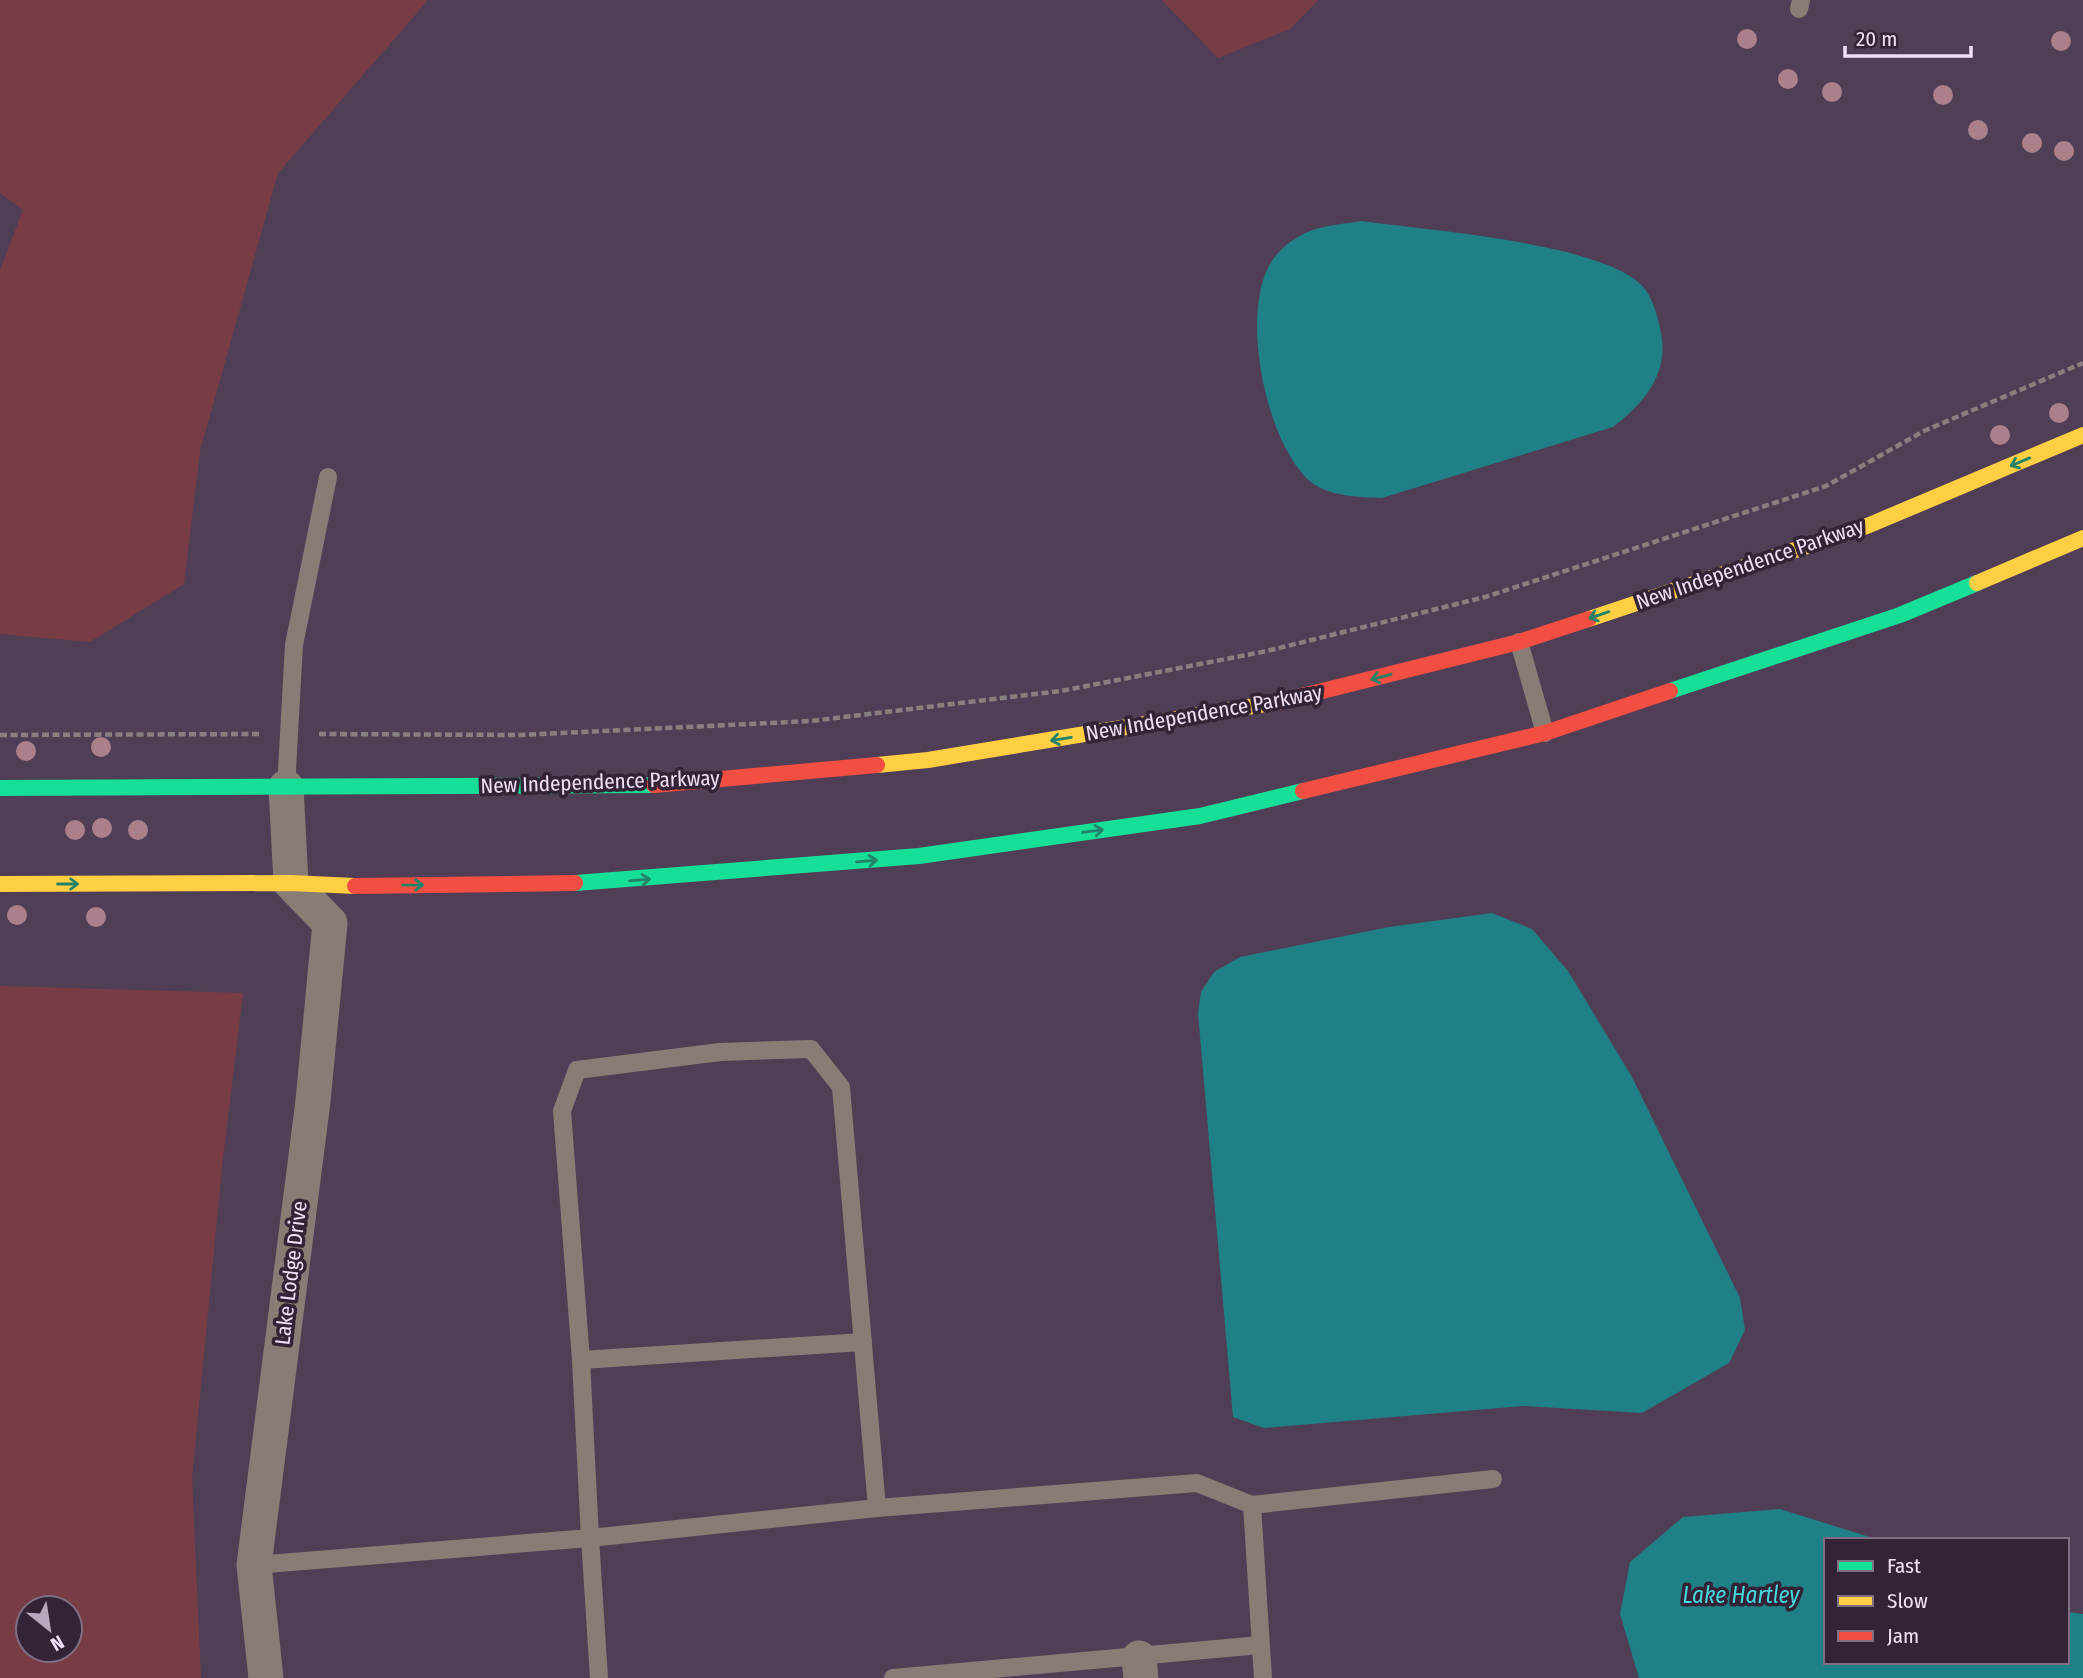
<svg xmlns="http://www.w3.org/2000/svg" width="2083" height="1678" font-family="'Fira Sans Condensed',sans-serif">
  <rect width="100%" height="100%" fill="#503e56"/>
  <g fill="#783d44" fill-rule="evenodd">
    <path d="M0 0H428L278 173 200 451 184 584 90 642 0 634V270L23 210 0 193Z"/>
    <path d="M1162 0H1318L1290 29 1218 58Z"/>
    <path d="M0 986 243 993 222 1167 192 1478 201 1678H0ZM70 1608V1650H28V1608Z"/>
  </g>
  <g fill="#1f8186">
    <path d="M1362 221C1424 230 1607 243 1644 288 1654 300 1658 319 1661 333 1669 374 1644 403 1613 427L1382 498C1361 497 1335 497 1315 485 1265 451 1233 295 1280 251 1305 226 1329 226 1362 221Z"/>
    <path d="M1492 913 1532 929 1568 971 1632 1077 1740 1298 1745 1330 1729 1363 1642 1413 1523 1406 1264 1428 1233 1417 1198 1013 1201 992 1214 972 1240 957 1389 927Z"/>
    <path d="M1780 1509 1879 1540H1826V1662H2067V1612L2083 1614V1678H1639L1620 1614 1630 1562 1683 1517Z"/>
  </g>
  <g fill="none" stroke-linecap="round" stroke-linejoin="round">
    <g stroke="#8a7f80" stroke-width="4.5" stroke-dasharray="7 3.5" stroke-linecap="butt">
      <path d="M319 734 521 735 811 721 1061 691 1267 651 1485 597 1826 486 1924 431 2083 363"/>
      <path d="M0 735 261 734"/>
    </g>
    <g stroke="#887d74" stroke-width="18">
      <path d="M1799 9 1801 0"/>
      <path d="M1519 642 1545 733"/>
      <path d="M286 787 294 645 328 477"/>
      <path d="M811 1049 841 1087 877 1508 590 1538 581 1360 562 1111 577 1070 720 1052Z"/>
      <path d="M581 1360 863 1342"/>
      <path d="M1252 1505 1263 1678"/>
      <path d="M877 1508 1197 1483 1252 1505 1493 1479"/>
      <path d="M254 1565 590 1538 599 1678"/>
      <path d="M893 1678 1260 1645"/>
    </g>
    <g stroke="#887d74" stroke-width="35">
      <path d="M1139 1658 1141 1678"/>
      <path d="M266 1678 254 1565 313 1101 330 923 291 883 286 787"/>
    </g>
    <g stroke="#16e098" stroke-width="16">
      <path d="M1670 691 1900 615 1977 583"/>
      <path d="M0 788 654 785"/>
      <path d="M575 883 919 856 1200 816 1303 791"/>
    </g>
    <g stroke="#ffcf43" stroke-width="16">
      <path d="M1977 583 2083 538"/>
      <path d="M1589 619 1867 526 2083 435"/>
      <path d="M877 765 928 760 1278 702"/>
      <path d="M0 884 291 883 355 886"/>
    </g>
    <g stroke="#f24e42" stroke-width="16">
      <path d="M1278 702 1519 642 1589 619"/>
      <path d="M654 785 877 765"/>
      <path d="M1303 791 1545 733 1670 691"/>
      <path d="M355 886 575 883"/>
    </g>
  </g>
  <g fill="#ab808b">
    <circle cx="1747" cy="39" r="10"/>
    <circle cx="2061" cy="41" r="10"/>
    <circle cx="1788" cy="79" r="10"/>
    <circle cx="1832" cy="92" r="10"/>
    <circle cx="1943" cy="95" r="10"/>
    <circle cx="1978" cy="130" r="10"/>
    <circle cx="2032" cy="143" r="10"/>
    <circle cx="2064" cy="151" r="10"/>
    <circle cx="2059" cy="413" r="10"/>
    <circle cx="2000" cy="435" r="10"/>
    <circle cx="101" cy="747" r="10"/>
    <circle cx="26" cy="751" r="10"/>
    <circle cx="102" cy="828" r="10"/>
    <circle cx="75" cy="830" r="10"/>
    <circle cx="138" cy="830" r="10"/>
    <circle cx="17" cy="915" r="10"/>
    <circle cx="96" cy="917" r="10"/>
  </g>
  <defs><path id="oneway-shaft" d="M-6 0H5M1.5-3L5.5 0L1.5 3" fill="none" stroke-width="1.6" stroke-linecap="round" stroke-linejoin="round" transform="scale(1.75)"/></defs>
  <g stroke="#248268">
    <use href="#oneway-shaft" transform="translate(2020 462) rotate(157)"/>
    <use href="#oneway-shaft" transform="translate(1599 615) rotate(161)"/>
    <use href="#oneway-shaft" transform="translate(1381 677) rotate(166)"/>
    <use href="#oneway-shaft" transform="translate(1061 739) rotate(171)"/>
    <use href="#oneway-shaft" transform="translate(1093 831) rotate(-8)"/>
    <use href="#oneway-shaft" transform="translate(867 861) rotate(-5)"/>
    <use href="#oneway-shaft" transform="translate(640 880) rotate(-5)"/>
    <use href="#oneway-shaft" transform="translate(68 884)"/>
    <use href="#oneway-shaft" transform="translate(413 885) rotate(-1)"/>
  </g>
  <g text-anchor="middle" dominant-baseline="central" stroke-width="7" stroke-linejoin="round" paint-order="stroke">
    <g font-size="21" fill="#f2def8" stroke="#322337">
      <text transform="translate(1750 564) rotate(-19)">New Independence Parkway</text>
      <text transform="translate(1204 713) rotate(-10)">New Independence Parkway</text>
      <text transform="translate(600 782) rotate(-2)">New Independence Parkway</text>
      <text transform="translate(291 1273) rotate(-83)">Lake Lodge Drive</text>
    </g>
    <g font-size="23" font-style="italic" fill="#46d9dd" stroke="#322337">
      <text x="1741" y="1595">Lake Hartley</text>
    </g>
  </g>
  <rect x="1824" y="1538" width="245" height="126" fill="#322337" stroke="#7f6e84" stroke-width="2"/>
  <rect x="1838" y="1561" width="35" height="10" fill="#16e098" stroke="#7f6e84" stroke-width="2"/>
  <text x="1887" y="1573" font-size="21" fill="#f2def8">Fast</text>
  <rect x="1838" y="1596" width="35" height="10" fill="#ffcf43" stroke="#7f6e84" stroke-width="2"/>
  <text x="1887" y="1608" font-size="21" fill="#f2def8">Slow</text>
  <rect x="1838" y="1631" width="35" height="10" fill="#f24e42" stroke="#7f6e84" stroke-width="2"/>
  <text x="1887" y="1643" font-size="21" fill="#f2def8">Jam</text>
  <g transform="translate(49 1629) rotate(150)"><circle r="33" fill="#322337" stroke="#7f6e84" stroke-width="2"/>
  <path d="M0-5L12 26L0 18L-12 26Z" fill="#b9a6bf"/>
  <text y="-10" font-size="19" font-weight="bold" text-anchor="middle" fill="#f2def8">N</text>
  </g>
  <path d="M1845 46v10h126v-10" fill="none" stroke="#f2def8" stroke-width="3.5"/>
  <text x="1856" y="46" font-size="21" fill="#f2def8" stroke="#322337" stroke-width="5" paint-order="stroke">20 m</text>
</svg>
